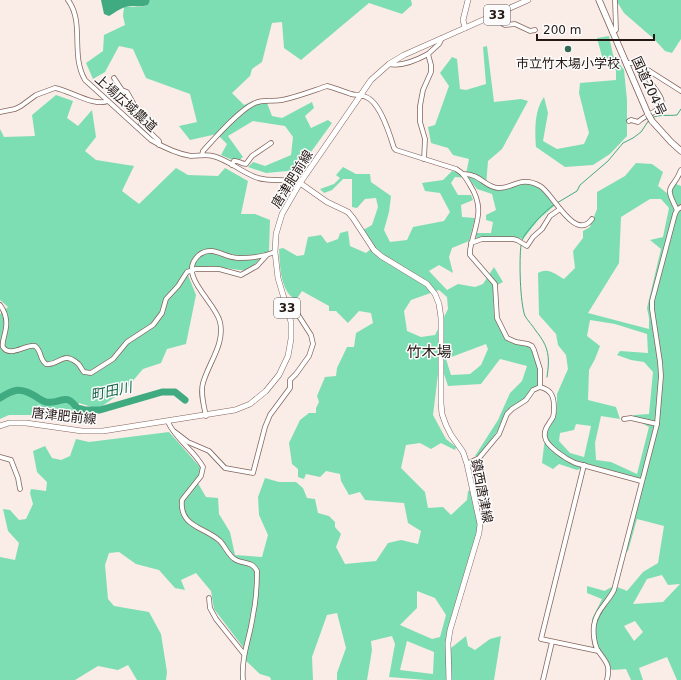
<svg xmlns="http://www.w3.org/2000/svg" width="681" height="680" font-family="'DejaVu Sans','Noto Sans JP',sans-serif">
  <rect width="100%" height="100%" fill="#faece7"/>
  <g fill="#7edeb3" fill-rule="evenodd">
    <path d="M150 0H411L412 5 402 14 369 3 301 60 284 48 282 22 272 23 262 62 252 69 250 76 232 93 244 105 253 101 267 103 272 116 282 118 312 102 314 108 305 116 311 128 328 120 332 123 298 170 266 173 248 167 253 162 265 166 291 155 293 137 285 126 253 121 228 136 243 157 237 162 221 155 227 144 217 134 190 140 179 126 197 122 190 94 146 78 133 49 119 46 105 72 93 79 86 63 103 51 104 35 125 25 123 16 124 7C132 6 140 8 148 5Z"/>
    <path d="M616 0H681V39L672 53 665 51 654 39 624 13Z"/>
    <path d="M609 36 613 55 624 70 627 100V136L610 154 593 165 565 167 536 147C535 131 534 111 544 97L548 113 543 141 557 149 584 144 589 133 579 93 580 83 616 80V70L604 64 597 38Z"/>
    <path d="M487 46 494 102 521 99 528 101 502 149 488 161 486 186 497 190 520 183 536 185 546 194 554 206 539 219 523 239 513 237 476 238 477 233H491L493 222 486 220V215L496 210 492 194 477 189 468 178 455 177 451 183 458 195H471L473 200 461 205 462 217 475 218 469 241 452 248 449 257 453 273 439 265 429 271 447 290 458 284 475 287 483 284 494 267 503 282 493 287 494 317 506 340 514 344H525L532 348 538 370V385L531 389 525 399 507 410 498 430 479 456H475L498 420 510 393 522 381 527 366 500 359 481 384 448 386 444 374H438L433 415 446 439 456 447 455 450 441 443 431 449 420 443 406 445 401 468 425 492 428 508 443 507 451 515 467 500 468 491 472 490 478 521 477 535 447 633 451 648 466 636 468 646 475 650 490 639 501 636 494 680H426L389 677 395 644 392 636 371 641 372 650 367 680H337V673L346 648 337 613 327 615 312 657 313 680H271L270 677 260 674 245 660 246 651 214 609 211 591 196 573 181 580 185 590 175 588 159 570 136 564 119 552 109 553 105 565 108 599 114 606 149 612 161 634 167 672 166 680H137L128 665 118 670 98 666 75 680H0V557L15 560 19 543 8 531 3 509 10 510 19 520 26 519 33 504 30 493 31 489 46 491 47 482 37 472 33 451 45 446 52 458 61 460 70 456 76 439 89 442 169 432 200 467V474L196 480 206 497 218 498 219 514 230 532 235 555 262 557 268 535 259 515 258 497 265 478 279 482H296L303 488 307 498 315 499 318 513 329 516 335 522V527L341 534 336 547 345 564 376 561 388 543 401 540 418 544 421 531 408 523 404 503 365 500 360 492 349 495 341 481 340 474 326 471 320 477 306 474 304 479 298 477V469L292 464 289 443 300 420 309 413H316V408L319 402 317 396 325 377 336 376 337 368 347 347H354L356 333 373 323 371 313 359 311 348 323 336 311H329V306L302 291 296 300C280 291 280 266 279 249L283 248 297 256 304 255 308 237 321 235 327 243 338 239 340 233 348 231 350 246 366 253 372 248 363 230 372 225 378 207 376 198 365 199 357 208 352 207V179H343L332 190 324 193 320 189 334 184 340 178 336 175 343 167 356 174H370L371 182 391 196 389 212 384 230 390 242 407 240 413 227 444 221 450 212 440 193 425 191 422 183 443 180 452 171 466 174 469 159 453 155 448 148 431 143 428 127 435 125 449 86 440 73 452 57 457 59 460 89 466 90 486 84 483 47ZM439 290 447 297 448 309 435 335 421 337 407 331 404 311 411 300ZM486 344 488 349 481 365 470 374 451 375 446 359ZM417 591 435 598 446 615 440 637 432 639 400 625 417 608ZM407 641 434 652 433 674 400 670Z"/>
    <path d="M56 95 73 101 67 118 78 126 92 110 96 137 85 151 96 160 134 166 122 191 139 204 176 168 188 175 218 176 225 168 248 181 241 214H255L270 220 269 251 247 271 210 266 188 275 196 295 186 344 167 349 161 363 143 369 125 390 98 409 79 403 78 415H9L0 419V314L8 307 0 300V129L4 137 35 136 32 115Z"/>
    <path d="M636 163 652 164 663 172 658 186 668 194 676 184 681 186V680H677L667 657 639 668 643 680H631L626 669 612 670 592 643V619L602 599 587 593V586L605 591C614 584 617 587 627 591L643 572 658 563 664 526 637 519 628 551 626 552 642 481 589 466 577 470 559 464 553 469 542 463 546 429 557 411V394L568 369 566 355 558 345 556 334 539 315 538 273C548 267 555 274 564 279L575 268 573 251 583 238V231L590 227 597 209V192L625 176ZM650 199H661L669 208 663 237 650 240 661 249 647 308 649 318V329L588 313 619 263 621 217ZM590 320 615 324 647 334 648 353 620 351 617 355 631 360 644 362 653 372 649 414 634 415 633 418 649 427 637 474 611 462 596 460 595 443 601 416 620 419 616 407 588 400 589 370 595 359 600 346 587 336ZM576 424 591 426 584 457 570 453 559 441 560 433 574 430ZM662 575 668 585 680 584 663 602 633 604 647 579ZM635 621 643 632 634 641 624 626Z"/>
  </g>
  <path fill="#40aa80" d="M101 0H150L148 5C142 7 139 6 132 6 123 6 116 12 109 16L104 14Z"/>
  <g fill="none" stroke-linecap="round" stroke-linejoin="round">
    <g stroke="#40aa80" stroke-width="1">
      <path d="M652 118C658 114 669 116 677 115L681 109"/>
      <path d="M557 203 577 191 580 185 608 161 623 143 633 138 641 132 649 120"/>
      <path d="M522 240C525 232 546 209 554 205"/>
      <path d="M521 245C519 260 520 303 525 316 528 321 533 326 536 331 549 347 550 357 547 377"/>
    </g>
    <path stroke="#40aa80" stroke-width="7" d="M0 398C14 389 20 387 35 396 38 398 42 401 46 402 61 405 65 391 77 408L85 410H100L162 392H175L185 400"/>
    <g stroke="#83655b" stroke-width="5.5">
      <g id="minor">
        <path d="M68 0C85 23 70 54 85 80L151 140C163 147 178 154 191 156 199 156 206 154 213 156 229 160 242 173 258 178 272 182 284 178 300 183"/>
        <path d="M498 14 503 24 505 25 515 24 530 31 535 30"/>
        <path d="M612 32 616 30 615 0"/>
        <path d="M626 63H633L640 65 681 91"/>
        <path d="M389 64C402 67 417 60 428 54"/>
        <path d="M114 78 122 90 127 92 137 110 140 119 141 124 159 141V145"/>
        <path d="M0 112 15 109 21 106 36 95 55 88C71 91 94 107 108 101"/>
        <path d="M629 121 631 120 638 122C644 116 653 114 659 108 669 100 650 86 648 77 648 75 649 73 649 71"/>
        <path d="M202 155 203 151C215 138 239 110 255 103 264 99 273 102 282 100 297 97 312 91 327 86 335 88 342 91 351 94 355 95 361 95 366 97 380 102 390 135 394 148L396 150 456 169C463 173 466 178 470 185 486 210 475 224 470 250V255L495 284 497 318 507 338 516 342 528 344 532 346 534 350 540 369V387"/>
        <path d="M424 159 425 139 420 122V106L423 90 431 72V65L428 54 439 44 442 38"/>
        <path d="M232 165 234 161C238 160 241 164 246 164L252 156 271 143"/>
        <path d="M464 174C480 174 485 187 498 188 513 189 520 175 540 186 552 192 575 243 592 219"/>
        <path d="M677 210C663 182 672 193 681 170"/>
        <path d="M471 243 482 239H513L517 240 527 246 533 237 542 229 550 216 560 209"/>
        <path d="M0 305C14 324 0 339 3 347 10 358 26 344 35 346 42 351 39 359 46 364 59 366 62 351 76 362 80 364 81 369 84 372L91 373 113 359 127 342 153 325 162 313 166 299 178 286 187 272 196 269H219L241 275 257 266 267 255"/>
        <path d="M206 416C204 406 200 393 203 383 209 362 225 344 220 322 215 301 176 275 199 255 213 244 225 259 240 258 251 258 265 256 275 252"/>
        <path d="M624 419 631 418 657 424"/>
        <path d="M168 422C176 440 194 450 203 467L201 476 182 500C179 527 205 527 220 541 225 546 229 557 236 560 244 564 252 561 257 571 257 585 256 601 253 615 250 638 241 656 243 680"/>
        <path d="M175 432 188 442 209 451 225 468 253 473 265 427 270 415 290 388V380L296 374 309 356 313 344 311 335 293 307 286 305"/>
        <path d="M0 457 11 460 18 478 20 489"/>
        <path d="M467 464 479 458 499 434 507 414 512 409 526 400 533 390 540 387C552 390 554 397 554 408 554 411 554 414 553 417 550 423 543 429 545 437 546 446 566 459 575 463L641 481"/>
        <path d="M584 465 541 639 598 651"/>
        <path d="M209 598 210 608 216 619 244 654"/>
        <path d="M543 680 552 642"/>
        <path d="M607 680C611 663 605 662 597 649 594 643 593 632 594 625 596 611 608 602 614 590L657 424 661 376 660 362 652 309V301L675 214 677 210 681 207"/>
      </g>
    </g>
    <g stroke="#83655b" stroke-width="6">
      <g id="major">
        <path d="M465 28 463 20 468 0"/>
        <path d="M300 183 327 202 348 212 353 218 374 250 381 256 427 284 435 294 439 304 441 318V403L442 414 446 425 451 435 463 452 467 464 480 524 479 533 450 630 448 643 449 680"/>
        <path d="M0 426 9 423H26L82 431H103L235 410 250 404 266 391 279 375 288 356 291 339V322L278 278 275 252 276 234 282 214 300 183 371 80 389 64 404 55 528 0"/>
      </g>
    </g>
    <g stroke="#83655b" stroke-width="7">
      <g id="highway">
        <path d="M599 0 648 114"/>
        <path d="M652 121 671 142 681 151"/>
      </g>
    </g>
    <use href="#minor" stroke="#fff" stroke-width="4"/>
    <use href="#major" stroke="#fff" stroke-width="5"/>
    <use href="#highway" stroke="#fff" stroke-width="5.5"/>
    <g stroke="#83655b" stroke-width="7" stroke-linecap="butt">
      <path id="highway-bridge" d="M648 114 652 121"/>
    </g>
    <use href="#highway-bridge" stroke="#fff" stroke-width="5.5"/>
  </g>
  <circle fill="#316951" stroke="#fcfcfc" stroke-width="1.5" cx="568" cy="49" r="4"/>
  <g text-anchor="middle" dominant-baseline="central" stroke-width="3" stroke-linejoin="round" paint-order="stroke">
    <g fill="#fcfcfc" stroke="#665d5a" stroke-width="1">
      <rect x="484" y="5" width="26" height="20" rx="3"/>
      <rect x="274" y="298" width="26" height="20" rx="3"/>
    </g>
    <g font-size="12" font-weight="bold" fill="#251915">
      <text x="497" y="15">33</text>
      <text x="287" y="308">33</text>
    </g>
    <g font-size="13" fill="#251915" stroke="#fcfcfc">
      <text x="568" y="63">市立竹木場小学校</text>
    </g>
    <g font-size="13" fill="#251915" stroke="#fcfcfc">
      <text transform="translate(649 86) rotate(65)">国道204号</text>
      <text transform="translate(126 103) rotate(42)">上場広域農道</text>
      <text transform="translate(292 179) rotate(-58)">唐津肥前線</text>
      <text transform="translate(64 416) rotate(6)">唐津肥前線</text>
      <text transform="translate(482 491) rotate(79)">鎮西唐津線</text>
    </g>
    <g font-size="14" font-style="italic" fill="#176649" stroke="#fcfcfc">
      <text transform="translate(111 391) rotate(-12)">町田川</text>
    </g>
    <g font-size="15" fill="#251915" stroke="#fcfcfc">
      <text x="429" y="352">竹木場</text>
    </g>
  </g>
  <path d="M537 34v6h117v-6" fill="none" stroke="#251915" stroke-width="2"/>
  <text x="543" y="34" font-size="12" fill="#251915" stroke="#fcfcfc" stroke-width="3" paint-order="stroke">200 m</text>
</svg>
